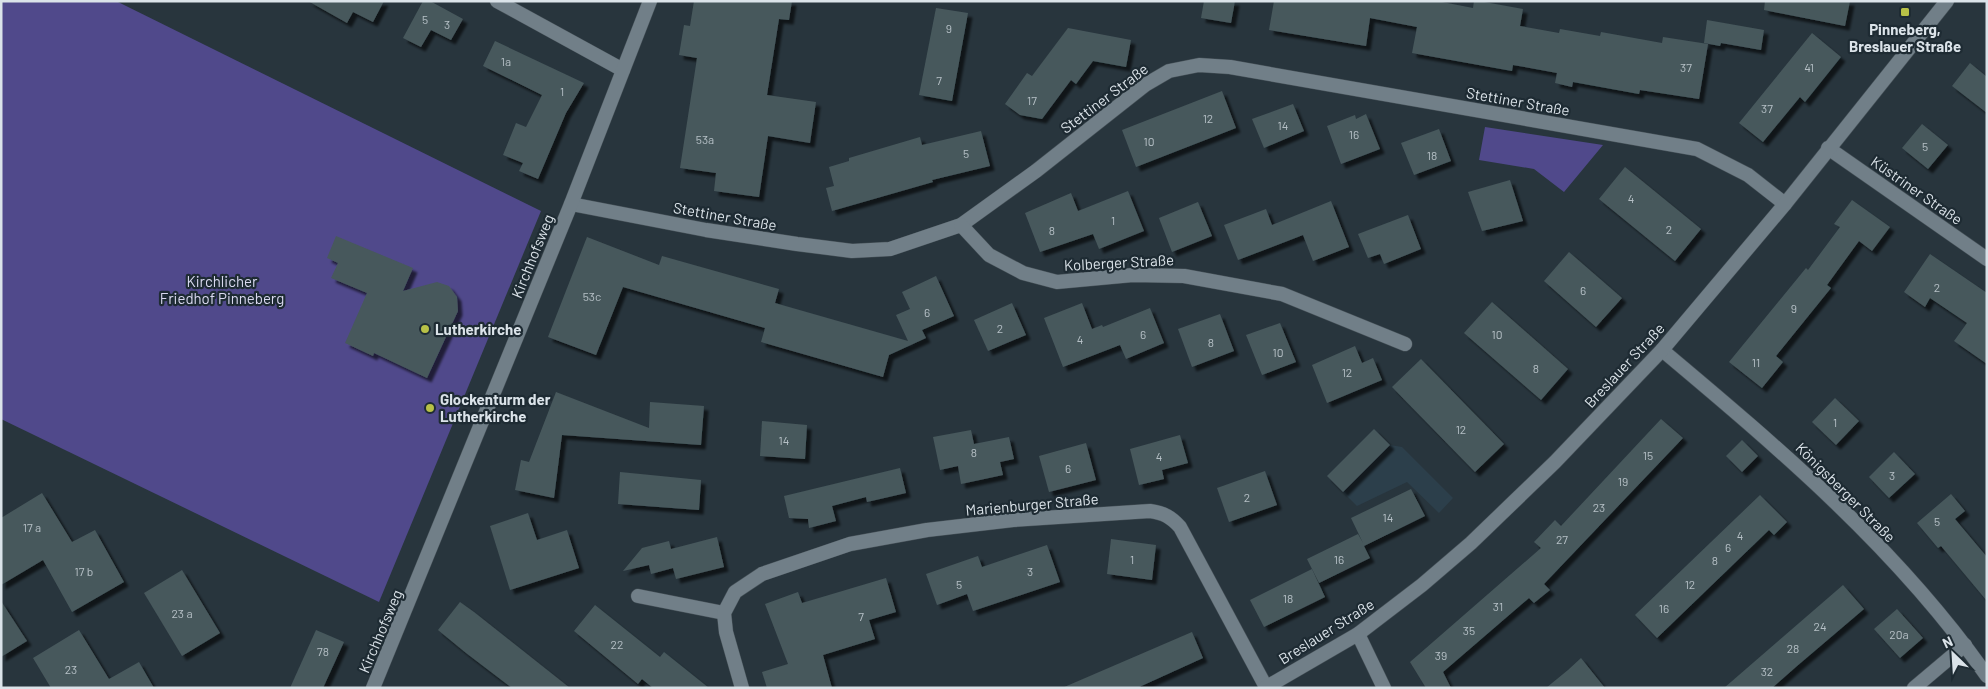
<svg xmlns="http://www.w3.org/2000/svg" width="1988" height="689" font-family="Barlow,sans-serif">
  <defs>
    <filter id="shadow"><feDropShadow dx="4.5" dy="4.5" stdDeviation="1" flood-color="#0009"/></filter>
  </defs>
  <rect width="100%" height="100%" fill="#28353d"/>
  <path fill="#2c3f4b" d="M1390 445 1402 447 1453 498 1439 513 1407 482 1357 506 1343 492Z"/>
  <g fill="#50498b">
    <path d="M1 1H116L541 211 379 602 1 419Z"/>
    <path d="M1485 127 1603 145 1564 192 1534 169 1479 160Z"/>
  </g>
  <g fill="#47585c" filter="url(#shadow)">
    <path d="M308 1H384L373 22 353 12 347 23Z"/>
    <path d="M423 1H430L463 19 451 40 431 30 421 47 403 38Z"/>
    <path d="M694 1H792L789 20 779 19 767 95 816 102 810 143 768 136 759 197 714 191 716 173 680 168 697 58 679 55 684 25 690 26Z"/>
    <path d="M1204 1H1235L1231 23 1201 18Z"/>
    <path d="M1274 1H1437L1473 8 1474 1H1479L1523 9 1520 26 1559 33 1560 29 1600 36 1601 32 1662 43 1663 37 1708 44 1699 99 1640 90 1639 94 1573 82 1572 87 1555 83 1557 73 1513 65 1512 71 1412 53 1417 27 1370 18 1366 46 1269 30Z"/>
    <path d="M1765 1H1850L1845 26 1764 10Z"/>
    <path d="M936 8 968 13 952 101 919 95Z"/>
    <path d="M1707 20 1764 30 1761 50 1721 43 1720 46 1704 43Z"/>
    <path d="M1068 28 1131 40 1126 67 1093 61 1076 84 1071 80 1042 119 1020 115 1005 104 1027 73 1032 76Z"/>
    <path d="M1812 33 1841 57 1805 102 1800 97 1763 142 1739 123Z"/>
    <path d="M495 41 584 83 566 113 538 179 519 171 523 163 503 155 516 123 526 127 542 95 483 66Z"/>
    <path d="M1970 63 1987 77V113L1952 86Z"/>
    <path d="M1222 91 1236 128 1136 167 1122 130Z"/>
    <path d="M1293 104 1304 131 1264 148 1252 119Z"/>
    <path d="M1366 114 1380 149 1341 164 1327 126 1355 115 1356 119Z"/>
    <path d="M1922 124 1948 145 1928 169 1902 148Z"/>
    <path d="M1439 129 1451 161 1414 175 1401 143Z"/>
    <path d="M981 131 990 166 932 180 933 182 832 211 826 188 834 186 829 167 849 161V158L920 137 922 145Z"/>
    <path d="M1625 167 1701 229 1675 261 1599 199Z"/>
    <path d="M1510 180 1523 221 1482 231 1468 192Z"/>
    <path d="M1128 191 1144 231 1099 249 1093 234 1040 252 1025 213 1071 193 1078 211Z"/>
    <path d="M1852 200 1890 227 1872 251 1859 241 1827 285 1831 288 1776 356 1783 362 1762 388 1729 362 1806 268 1808 270 1840 227 1834 224Z"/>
    <path d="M1331 201 1349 247 1313 261 1303 235 1238 260 1224 225 1266 209 1272 225Z"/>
    <path d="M1198 202 1212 236 1172 252 1159 218Z"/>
    <path d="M1408 215 1421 249 1384 264 1380 254 1368 258 1358 234Z"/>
    <path d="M336 236 413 268 403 291 437 282 449 286 457 297 458 311 427 378 374 353 373 356 345 343 367 293 331 278 338 263 327 258Z"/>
    <path d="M587 237 659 265 662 256 779 289 775 303 908 341 896 315 910 309 902 292 936 276 954 316 922 330 926 338 889 355 883 377 761 342 765 328 623 287 596 355 548 337Z"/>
    <path d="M1569 252 1622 298 1596 327 1544 281Z"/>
    <path d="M1930 254 1987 293V364L1954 341 1967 323 1930 298 1925 307 1904 292Z"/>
    <path d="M1492 302 1568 369 1541 400 1464 333Z"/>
    <path d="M1012 303 1026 335 988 351 974 320Z"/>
    <path d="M1082 303 1092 329 1102 325 1103 327 1150 308 1164 343 1126 359 1120 345 1063 367 1044 318Z"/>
    <path d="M1220 314 1234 351 1192 367 1178 329Z"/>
    <path d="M1280 323 1296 362 1262 375 1246 335Z"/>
    <path d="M1355 346 1362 363 1373 358 1382 380 1327 403 1312 365Z"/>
    <path d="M1421 359 1504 444 1475 472 1392 387Z"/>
    <path d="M556 392 649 428 650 402 704 406 701 445 562 435 554 498 515 490 521 460 529 462Z"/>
    <path d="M1835 398 1859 421 1836 445 1812 422Z"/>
    <path d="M1661 419 1683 438 1544 584 1550 590 1534 603 1529 598 1443 672 1451 688H1426L1410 662 1541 548 1534 542 1555 520 1561 526Z"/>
    <path d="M762 421 807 425 805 459 760 456Z"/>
    <path d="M1374 429 1390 445 1343 492 1327 476Z"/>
    <path d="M971 430 974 444 1009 437 1014 459 1000 462 1003 475 961 484 958 466 940 470 933 437Z"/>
    <path d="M1180 435 1188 463 1162 470 1164 479 1139 485 1130 449Z"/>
    <path d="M1742 440 1758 456 1742 472 1726 456Z"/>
    <path d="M1086 443 1096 480 1049 492 1039 456Z"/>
    <path d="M1894 452 1915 474 1889 498 1869 477Z"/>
    <path d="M900 468 906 493 867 502 866 497 832 506 836 521 809 528 808 519 789 518 784 496Z"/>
    <path d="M1265 471 1277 505 1229 522 1217 488Z"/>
    <path d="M620 472 701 480 699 510 618 504Z"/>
    <path d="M1411 489 1425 516 1364 546 1370 558 1319 583 1307 559 1358 534 1363 543 1351 518Z"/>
    <path d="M42 493 72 542 95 530 124 582 72 612 43 560 1 585V518Z"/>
    <path d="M1951 494 1965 511 1955 519 1987 557V601L1941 546 1938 548 1917 523Z"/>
    <path d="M1760 495 1787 522 1774 535 1769 530 1657 638 1635 615Z"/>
    <path d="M528 513 537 540 567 530 579 568 510 590 490 526Z"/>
    <path d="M717 537 724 567 676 579 673 568 651 574 649 565 623 571 642 548 669 541 671 549Z"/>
    <path d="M1111 539 1156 545 1152 580 1107 574Z"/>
    <path d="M1047 545 1060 582 973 611 967 594 937 605 926 574 978 556 982 567Z"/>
    <path d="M1312 569 1325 597 1264 627 1250 600Z"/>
    <path d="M182 570 220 633 182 656 144 593Z"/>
    <path d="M886 578 896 612 869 620 875 639 823 655 832 688H767L762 672 788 664 765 604 798 592 802 603Z"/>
    <path d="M1843 585 1864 609 1797 666 1772 688H1724Z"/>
    <path d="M1 601 27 641 1 657Z"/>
    <path d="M460 602 474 612 570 688H512L466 653 438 630Z"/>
    <path d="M595 605 660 657 664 652 709 688H653L642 679 638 684 574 631Z"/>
    <path d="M1897 609 1923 638 1900 658 1874 629Z"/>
    <path d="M79 630 109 679 139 662 154 688H51L33 658Z"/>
    <path d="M316 630 344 642 323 688H290Z"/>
    <path d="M1192 632 1203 658 1137 688H1062Z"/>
    <path d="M1581 658 1605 688H1546L1568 670Z"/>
  </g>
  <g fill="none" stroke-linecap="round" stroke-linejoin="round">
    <g stroke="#455057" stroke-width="15">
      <g id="minor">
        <path d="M497 1 623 70"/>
        <path d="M1828 148 1987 259"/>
        <path d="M571 204 706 230 797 244 852 251 890 249 961 225 1036 171 1145 85 1169 71 1199 65 1230 67 1697 149 1748 175 1785 204"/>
        <path d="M961 225 989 255 1023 273 1057 282 1133 275 1184 276 1282 294 1405 344"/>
        <path d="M1662 350C1780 449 1898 549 1987 676"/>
        <path d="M638 596 724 613"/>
        <path d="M1358 634 1384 688"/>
        <path d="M373 688 571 204 650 1"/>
        <path d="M742 688 726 632 724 613 735 592 762 574 850 544 927 530 1013 520 1150 511C1164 513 1171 517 1180 527L1266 687"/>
        <path d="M1265 688 1358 634 1422 585 1471 543 1555 462 1662 350 1785 204 1947 1"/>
        <path d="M1914 688 1965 645"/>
      </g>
    </g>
    <use href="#minor" stroke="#717f88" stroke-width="14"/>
  </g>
  <g fill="#b8c147" stroke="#1e2b33" stroke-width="2">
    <rect x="1900" y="7" width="10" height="10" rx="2.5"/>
    <circle cx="425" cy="329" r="5"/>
    <circle cx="430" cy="408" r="5"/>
  </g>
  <g text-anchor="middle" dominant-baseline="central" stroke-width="4.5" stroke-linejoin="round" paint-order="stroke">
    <g font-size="12" fill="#b6c0c6">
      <text x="425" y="19">5</text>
      <text x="447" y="24">3</text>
      <text x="949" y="28">9</text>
      <text x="506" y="61">1a</text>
      <text x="1686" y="67">37</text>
      <text x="1809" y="67">41</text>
      <text x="939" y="80">7</text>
      <text x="562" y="91">1</text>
      <text x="1032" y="100">17</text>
      <text x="1767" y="108">37</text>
      <text x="1208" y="118">12</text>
      <text x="1283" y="125">14</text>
      <text x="1354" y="134">16</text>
      <text x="705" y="139">53a</text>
      <text x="1149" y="141">10</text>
      <text x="1925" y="146">5</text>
      <text x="966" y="153">5</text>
      <text x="1432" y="155">18</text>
      <text x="1631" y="198">4</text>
      <text x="1113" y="220">1</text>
      <text x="1669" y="229">2</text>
      <text x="1052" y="230">8</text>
      <text x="1937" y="287">2</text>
      <text x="1583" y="290">6</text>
      <text x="592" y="296">53c</text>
      <text x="1794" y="308">9</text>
      <text x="927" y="312">6</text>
      <text x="1000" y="328">2</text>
      <text x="1143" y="334">6</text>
      <text x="1497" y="334">10</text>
      <text x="1080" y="339">4</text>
      <text x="1211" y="342">8</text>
      <text x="1278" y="352">10</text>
      <text x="1756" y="362">11</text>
      <text x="1536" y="368">8</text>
      <text x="1347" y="372">12</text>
      <text x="1835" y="422">1</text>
      <text x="1461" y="429">12</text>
      <text x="784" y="440">14</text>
      <text x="974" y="452">8</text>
      <text x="1648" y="455">15</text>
      <text x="1159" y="456">4</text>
      <text x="1068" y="468">6</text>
      <text x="1892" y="475">3</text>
      <text x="1623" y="481">19</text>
      <text x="1247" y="497">2</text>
      <text x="1599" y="507">23</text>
      <text x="1388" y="517">14</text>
      <text x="1937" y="521">5</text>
      <text x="32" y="527">17 a</text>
      <text x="1740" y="535">4</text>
      <text x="1562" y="539">27</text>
      <text x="1728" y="547">6</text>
      <text x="1132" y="559">1</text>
      <text x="1339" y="559">16</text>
      <text x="1715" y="560">8</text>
      <text x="84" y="571">17 b</text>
      <text x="1030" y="571">3</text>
      <text x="959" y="584">5</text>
      <text x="1690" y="584">12</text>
      <text x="1288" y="598">18</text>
      <text x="1498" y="606">31</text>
      <text x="1664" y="608">16</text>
      <text x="182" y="613">23 a</text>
      <text x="861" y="616">7</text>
      <text x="1820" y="626">24</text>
      <text x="1469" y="630">35</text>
      <text x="1899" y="634">20a</text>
      <text x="617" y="644">22</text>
      <text x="1793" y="648">28</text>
      <text x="323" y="651">78</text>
      <text x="1441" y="655">39</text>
      <text x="71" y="669">23</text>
      <text x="1767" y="671">32</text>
    </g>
    <g font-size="15" font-weight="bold" fill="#dbe3e9" stroke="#1e2b33" text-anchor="start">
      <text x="1905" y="29" text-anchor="middle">Pinneberg,<tspan x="1905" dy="17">Breslauer Straße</tspan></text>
      <text x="435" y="329">Lutherkirche</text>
      <text x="440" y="399">Glockenturm der<tspan x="440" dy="17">Lutherkirche</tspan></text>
    </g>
    <g font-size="15" fill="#dbe3e9" stroke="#1e2b33">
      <text transform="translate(1104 98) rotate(-37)">Stettiner Straße</text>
      <text transform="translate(1518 101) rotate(10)">Stettiner Straße</text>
      <text transform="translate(1917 190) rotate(35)">Küstriner Straße</text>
      <text transform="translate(725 216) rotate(10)">Stettiner Straße</text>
      <text transform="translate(532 256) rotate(-68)">Kirchhofsweg</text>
      <text transform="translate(1119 262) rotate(-3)">Kolberger Straße</text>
      <text transform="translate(1624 365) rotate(-47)">Breslauer Straße</text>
      <text transform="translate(1846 492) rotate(45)">Königsberger Straße</text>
      <text transform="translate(1032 504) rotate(-5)">Marienburger Straße</text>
      <text transform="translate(380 631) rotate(-67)">Kirchhofsweg</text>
      <text transform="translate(1326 631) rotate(-32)">Breslauer Straße</text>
    </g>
    <g font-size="15" fill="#d9d9ef" stroke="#1e2b33">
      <text x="222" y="281">Kirchlicher<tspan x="222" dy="17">Friedhof Pinneberg</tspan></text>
    </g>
  </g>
  <rect width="1988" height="689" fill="none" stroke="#dbe3e9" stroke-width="5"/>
  <g transform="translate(1953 654) rotate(335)" stroke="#1e2b33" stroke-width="4" paint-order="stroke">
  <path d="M0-4L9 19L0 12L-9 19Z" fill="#dbe3e9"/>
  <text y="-8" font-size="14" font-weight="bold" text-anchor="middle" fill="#dbe3e9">N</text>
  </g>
</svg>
